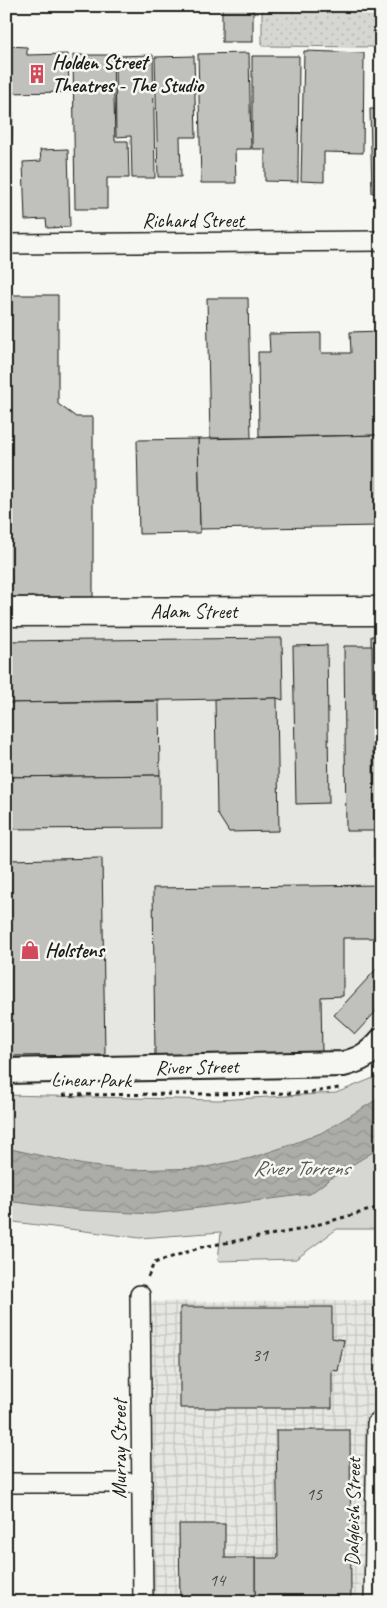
<svg xmlns="http://www.w3.org/2000/svg" width="387" height="1608" font-family="Caveat,sans-serif">
  <defs>
    <pattern id="industrial-grid" width="8" height="8" patternUnits="userSpaceOnUse" patternTransform="scale(1.25)"><rect width="8" height="8" fill="#e6e6e2"/><path d="M0 4h8M4 0v8" fill="none" stroke="#c5c5c1"/></pattern>
    <pattern id="grass-dots" width="8" height="8" patternUnits="userSpaceOnUse" patternTransform="scale(1.25)"><rect width="8" height="8" fill="#d6d6d2"/><path d="M2 2h.1M6 6h.1" fill="none" stroke="#b7b7b4" stroke-width="1.8" stroke-linecap="round"/></pattern>
    <pattern id="water-waves" width="16" height="10" patternUnits="userSpaceOnUse" patternTransform="scale(1.25)"><rect width="16" height="10" fill="#acaca9"/><path d="M0 5q4-4 8 0t8 0" fill="none" stroke="#939391"/></pattern>
  </defs>
  <rect width="100%" height="100%" fill="#f6f6f2"/>
  <filter id="ink" filterUnits="userSpaceOnUse"><feTurbulence type="fractalNoise" baseFrequency=".02" numOctaves="2"/><feDisplacementMap in="SourceGraphic" scale="10" xChannelSelector="R" yChannelSelector="G"/><feConvolveMatrix kernelMatrix="1 2 1 2 8 2 1 2 1" color-interpolation-filters="sRGB"/></filter>
  <g filter="url(#ink)">
    <path fill="#e6e6e2" d="M381 610V1041L372 1052 6 1070V612Z"/>
    <path fill="url(#industrial-grid)" d="M381 1300 377 1423 381 1602H143L140 1302Z"/>
    <path fill="url(#grass-dots)" stroke="#797977" d="M262 6H378L377 47 262 46Z"/>
    <path fill="#d6d6d2" stroke="#797977" d="M381 1075V1229H337L296 1259 218 1261 221 1232 140 1238 6 1221V1095L218 1100 336 1093Z"/>
    <path fill="url(#water-waves)" stroke="#727271" d="M381 1097V1147L331 1178 310 1194 152 1214 79 1210 6 1201V1148L84 1165 128 1170 201 1168 251 1158 287 1146 321 1133Z"/>
    <g fill="#c0c0bd" stroke="#1c1c1c">
      <rect x="222" y="6" width="31" height="36"/>
      <path d="M8 46 27 47V55L68 54 69 92 6 93Z"/>
      <path d="M304 51 364 53 363 153 324 152V182L301 181Z"/>
      <path d="M249 53 251 149H235L236 183H201L198 54Z"/>
      <path d="M73 55H113L115 141H128L129 178H107V209H75Z"/>
      <path d="M153 55 155 178H132L131 136 116 137 115 56Z"/>
      <path d="M194 56 196 137H180L181 177H158L155 57Z"/>
      <path d="M252 56H299L298 182 265 181V149H252Z"/>
      <path d="M370 109H381V193H372Z"/>
      <path d="M6 111H13L10 218 6 217Z"/>
      <path d="M68 149 70 227 47 228 46 219 25 220 23 162 41 161 40 150Z"/>
      <path d="M6 295H58V404L76 417H93V597H6Z"/>
      <path d="M207 298H248L251 438H210Z"/>
      <path d="M381 331V435L259 437 258 352H270L269 334 321 333V353H351L350 332Z"/>
      <path d="M381 435V526L200 529 198 439Z"/>
      <path d="M198 439 200 533 139 534 137 440Z"/>
      <path d="M371 636H381V858H374Z"/>
      <path d="M282 638 283 700 277 698 6 703V641Z"/>
      <path d="M327 645 329 803 296 804 293 646Z"/>
      <path d="M344 646H372L374 831H346Z"/>
      <path d="M277 698 279 831 229 832 217 813 215 699Z"/>
      <path d="M159 701 160 775 6 777V703Z"/>
      <path d="M160 775V828L6 829V777Z"/>
      <path d="M102 858 105 1055 6 1056V860Z"/>
      <path d="M381 885V938H343V996L321 997 322 1053 155 1055 153 888Z"/>
      <path d="M381 964V1006L355 1034 334 1015Z"/>
      <path d="M180 1307H332V1338L344 1340 338 1371 332 1370V1408H180Z"/>
      <path d="M276 1430H350L351 1602H255V1558H278Z"/>
      <path d="M179 1524H225V1558H255V1602H180Z"/>
    </g>
    <g fill="none" stroke-linecap="round" stroke-linejoin="round">
      <g stroke="#1c1c1c" stroke-width="22">
        <g id="minor">
          <path d="M6 244 381 241"/>
          <path d="M140 1295 143 1602"/>
          <path d="M6 1483H142"/>
          <path d="M374 1602 377 1423"/>
        </g>
      </g>
      <g stroke="#1c1c1c" stroke-width="28">
        <path id="tertiary" d="M6 1071 343 1064C360 1060 370 1054 381 1041"/>
      </g>
      <g stroke="#1c1c1c" stroke-width="31">
        <path id="secondary" d="M6 612 381 611"/>
      </g>
      <g stroke="#1c1c1c" stroke-width="3" stroke-dasharray="4 4" stroke-linecap="butt">
        <path d="M63 1095 307 1093 339 1088"/>
        <path d="M148 1277 154 1263 202 1247 298 1230 381 1207"/>
        <path d="M379 1366H381"/>
      </g>
      <use href="#minor" stroke="#f6f6f2" stroke-width="19"/>
      <use href="#tertiary" stroke="#f6f6f2" stroke-width="24"/>
      <use href="#secondary" stroke="#f6f6f2" stroke-width="28"/>
    </g>
  </g>
  <defs>
    <g id="building-bare" transform="scale(1.5)"><path d="M-4-6H4V6H1V3H-1V6H-4ZM-2.5-4.3h1.7v1.8h-1.7ZM.8-4.3h1.7v1.8H.8ZM-2.5-1h1.7V.8h-1.7ZM.8-1h1.7V.8H.8Z" fill="#d1495b" stroke="#f6f6f2" stroke-width="2.5" paint-order="stroke"/></g>
    <g id="shop-bare" transform="scale(1.5)"><path d="M-5-2.5h2.3a2.7 3.5 0 0 1 5.4 0H5L5.5 6h-11ZM-1.5-2.5h3a1.5 2.3 0 0 0-3 0Z" fill="#d1495b" stroke="#f6f6f2" stroke-width="2.5" paint-order="stroke"/></g>
  </defs>
  <g fill-rule="evenodd">
    <use href="#building-bare" x="37" y="74"/>
    <use href="#shop-bare" x="30" y="950"/>
  </g>
  <g text-anchor="middle" dominant-baseline="central" stroke-width="5" stroke-linejoin="round" paint-order="stroke">
    <g font-size="18" fill="#454544">
      <text x="260" y="1355">31</text>
      <text x="314" y="1494">15</text>
      <text x="217" y="1580">14</text>
    </g>
    <g font-size="20" font-weight="bold" fill="#1c1c1c" stroke="#f6f6f2" text-anchor="start">
      <text x="52" y="62">Holden Street<tspan x="52" dy="23">Theatres - The Studio</tspan></text>
      <text x="45" y="950">Holstens</text>
    </g>
    <g font-size="20" fill="#1c1c1c" stroke="#f6f6f2">
      <text x="193" y="220">Richard Street</text>
      <text x="194" y="611">Adam Street</text>
      <text transform="translate(197 1067) rotate(-1)">River Street</text>
      <text transform="translate(91 1080) rotate(1)">Linear Park</text>
      <text transform="translate(119 1449) rotate(-90)">Murray Street</text>
      <text transform="translate(353 1512) rotate(-89)">Dalgleish Street</text>
    </g>
    <g font-size="21" font-style="italic" fill="#565654" stroke="#f6f6f2">
      <text x="301" y="1168">River Torrens</text>
    </g>
  </g>
  <rect width="387" height="1608" fill="none" stroke="#f6f6f2" stroke-width="25"/>
  <rect x="12" y="12" width="362" height="1583" fill="none" stroke="#1c1c1c" stroke-width="2" filter="url(#ink)"/>
</svg>
